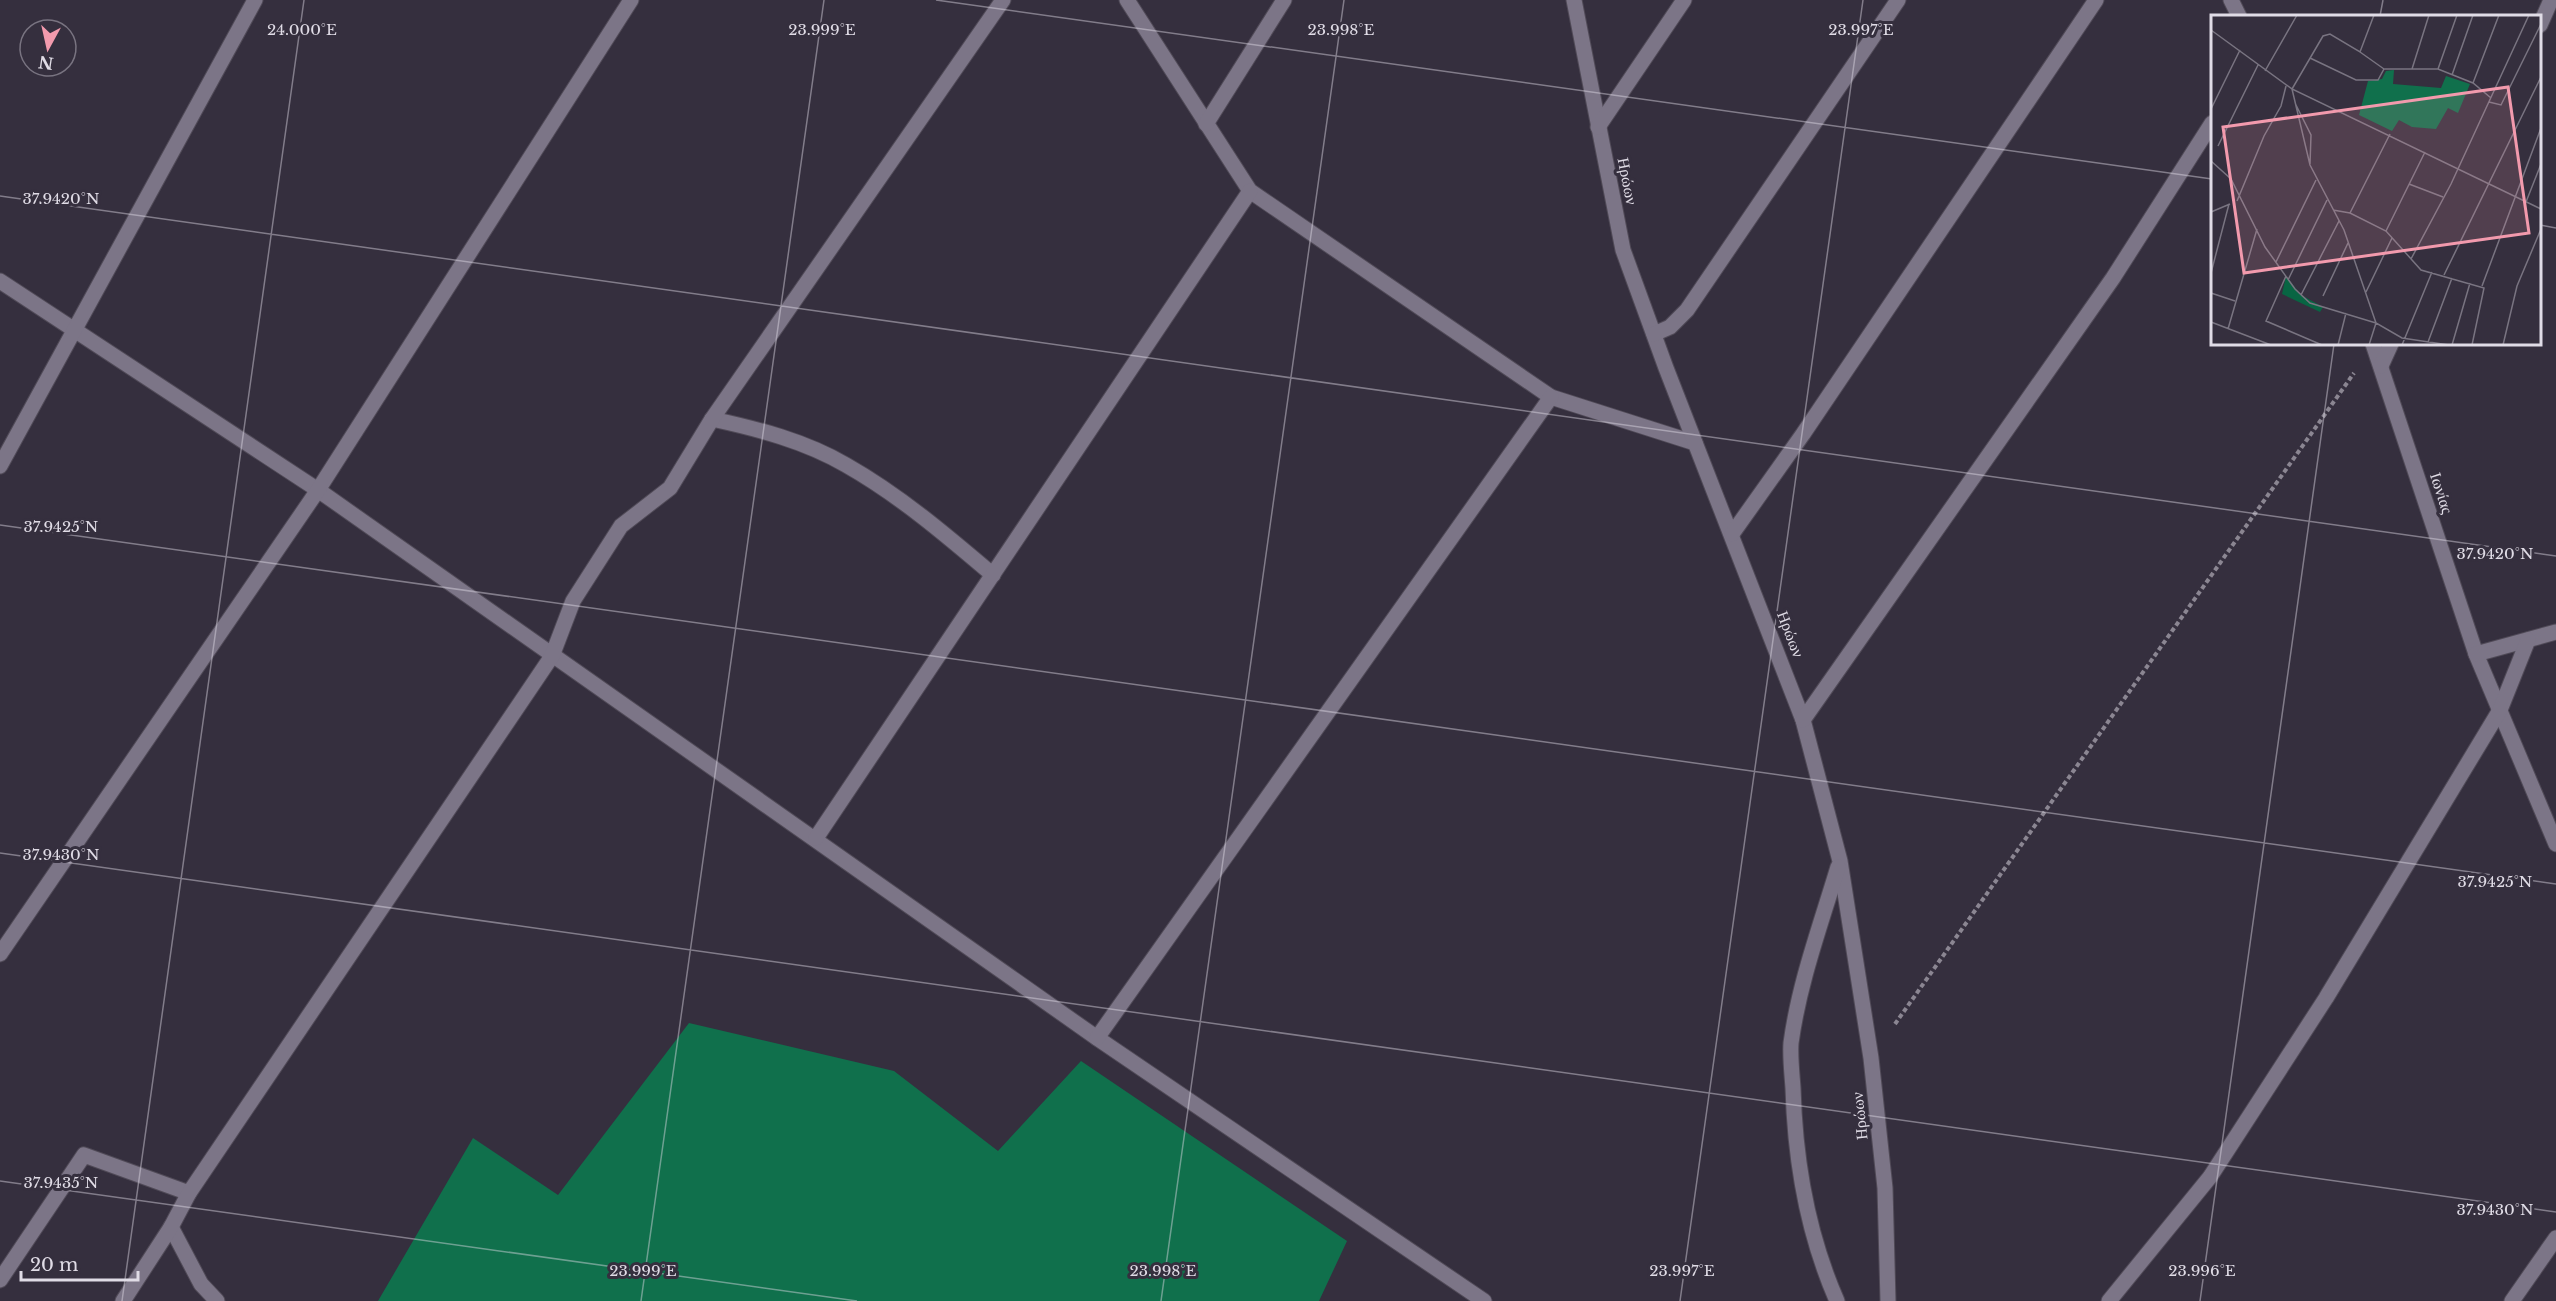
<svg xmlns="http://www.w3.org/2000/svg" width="2556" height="1301" font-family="'Libre Baskerville',serif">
  <rect width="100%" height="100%" fill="#352f3e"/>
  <path fill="#10704c" d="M689 1023 894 1071 998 1151 1081 1061 1347 1241 1319 1301H378L473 1138 558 1195Z"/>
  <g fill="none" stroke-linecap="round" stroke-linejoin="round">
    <g stroke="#504a57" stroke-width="17">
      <g id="minor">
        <path d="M1127 0 1250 191 1551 397 1695 443"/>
        <path d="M1574 0 1623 250 1666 368 1803 720 1840 861 1871 1058 1885 1188 1888 1301"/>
        <path d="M2231 0 2239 16"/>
        <path d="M2540 25 2551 0"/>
        <path d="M1206 124 1284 0"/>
        <path d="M1598 127 1684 0"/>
        <path d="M0 281 318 490 1097 1038 1484 1301"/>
        <path d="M1654 334 1670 327 1687 310 1898 0"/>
        <path d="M2373 344 2476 654 2556 844"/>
        <path d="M2381 366 2391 344"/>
        <path d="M712 419C758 429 805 441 846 465 899 495 946 535 993 575"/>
        <path d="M0 466 255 0"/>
        <path d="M1732 534 1803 434 2096 0"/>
        <path d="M2476 654 2556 632"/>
        <path d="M1803 720 2113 278 2212 123"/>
        <path d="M816 838 1250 191"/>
        <path d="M0 954 318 490 631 0"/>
        <path d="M1097 1038 1551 397"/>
        <path d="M171 1227 201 1284 217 1301"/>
        <path d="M0 1280 84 1155 189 1193"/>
        <path d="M123 1301 171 1227 189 1193 552 656 573 601 621 526 670 488 712 419 1003 0"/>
        <path d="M1837 1301C1808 1235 1795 1160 1793 1088 1792 1074 1790 1057 1791 1043 1799 983 1821 924 1838 867"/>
        <path d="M2109 1301 2210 1177 2326 998 2500 710 2528 640"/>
        <path d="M2512 1301 2556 1238"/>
      </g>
    </g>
    <path stroke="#8b8692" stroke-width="4" stroke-dasharray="4.5 3" stroke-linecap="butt" d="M1895 1024 2354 373"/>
    <use href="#minor" stroke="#7c7587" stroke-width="15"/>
  </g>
  <path fill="none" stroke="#e0dce6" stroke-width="1.5" stroke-opacity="0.45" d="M936 0 2212 179M2380 16 2383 0M0 196 2556 556M2540 225 2556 228M0 525 2556 884M0 853 2556 1212M0 1181 857 1301M122 1301 304 0M641 1301 824 0M1161 1301 1344 0M1680 1301 1863 0M2200 1301 2334 344"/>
  <g text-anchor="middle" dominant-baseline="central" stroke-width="6" stroke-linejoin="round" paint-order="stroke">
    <g font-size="16" fill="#e0dce6" stroke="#352f3e">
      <text transform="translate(1628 181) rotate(79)">Ηρώων</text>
      <text transform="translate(2442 493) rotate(72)">Ιωνίας</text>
      <text transform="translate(1791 634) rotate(69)">Ηρώων</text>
      <text transform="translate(1859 1116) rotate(-96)">Ηρώων</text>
    </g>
  </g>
  <g transform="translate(2211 15)">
    <rect width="330" height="330" fill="#352f3e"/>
    <path d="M75 261 90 280 112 292 109 297 71 279Z" fill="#086543"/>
    <path d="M183 55 182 69 230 73 235 61 259 69 247 98 237 93 225 114 201 112 188 105 181 116 148 100 157 66 171 64 175 56Z" fill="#10704c"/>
    <path fill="none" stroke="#797481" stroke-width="1.5" d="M163 0 149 37 119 19 112 21 81 74 330 194M0 15 81 74 99 150 133 215 165 308 191 323 238 330M149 37 173 54M99 43 145 65H167L173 54H227L262 68 280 83M201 54 218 0M227 54 246 0M54 56 86 0M241 60 262 0M262 68 288 0M278 87 290 90 330 9M85 90 100 120 99 149M0 94 29 35M7 131 47 50M0 146 20 164 54 232 84 274 99 288 165 308 158 330M198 169 232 182M26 186 53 121 70 91 75 71M315 187 330 149M122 195 139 198 175 216 210 255 273 273 261 330M0 197 19 189M139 198 179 119M175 216 214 137M200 244 240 169 318 0M65 247 105 165M0 258 18 189M233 260 330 62M75 261 55 306 111 330M77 265 116 185M271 271 330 113M155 277 181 223M0 278 24 286M90 280 128 206M112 281 137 228M0 307 60 330M17 314 46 214M217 327 241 263M127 330 135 298M191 330 221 257M241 330 259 268M292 330 306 271 330 214"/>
    <path fill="#f29aad" fill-opacity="0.15" stroke="#f29aad" stroke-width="3" d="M297 72 318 218 33 258 12 112Z"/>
    <rect width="330" height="330" fill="none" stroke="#e0dce6" stroke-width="3"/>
  </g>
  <g font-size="15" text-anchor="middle" fill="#e0dce6" stroke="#352f3e" stroke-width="6" stroke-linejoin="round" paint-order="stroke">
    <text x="302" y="35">24.000°E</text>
    <text x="822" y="35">23.999°E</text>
    <text x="1341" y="35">23.998°E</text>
    <text x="1861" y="35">23.997°E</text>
    <text x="61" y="204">37.9420°N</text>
    <text x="61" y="532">37.9425°N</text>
    <text x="2495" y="559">37.9420°N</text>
    <text x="61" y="860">37.9430°N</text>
    <text x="2495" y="887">37.9425°N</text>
    <text x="61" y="1188">37.9435°N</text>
    <text x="2495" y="1215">37.9430°N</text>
    <text x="643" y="1276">23.999°E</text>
    <text x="1163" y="1276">23.998°E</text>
    <text x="1682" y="1276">23.997°E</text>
    <text x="2202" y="1276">23.996°E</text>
  </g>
  <g transform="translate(48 48) rotate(188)"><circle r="28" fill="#352f3e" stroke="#797481" stroke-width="1.5"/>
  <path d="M0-4.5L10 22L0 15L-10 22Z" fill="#f29aad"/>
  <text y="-9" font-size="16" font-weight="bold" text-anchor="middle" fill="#e0dce6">N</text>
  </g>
  <path d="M21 1271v9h117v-9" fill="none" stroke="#e0dce6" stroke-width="3"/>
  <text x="30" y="1271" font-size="18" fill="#e0dce6" stroke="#352f3e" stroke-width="4.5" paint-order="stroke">20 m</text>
</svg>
